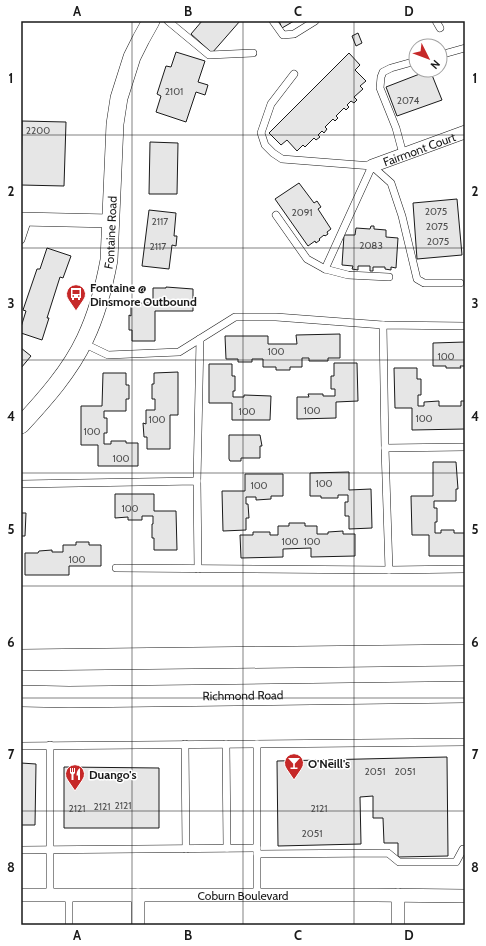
<svg xmlns="http://www.w3.org/2000/svg" width="486" height="946" font-family="Cabin,sans-serif">
  <rect width="100%" height="100%" fill="#fff"/>
  <g fill="#e6e6e6" stroke="#1a1a1a">
    <path d="M202 21H240L212 53 191 34Z"/>
    <path d="M279 21H294L282 28Z"/>
    <path d="M358 33 362 43 356 46 352 36Z"/>
    <path d="M176 52 205 61 198 82 208 85 205 95 196 92 186 122 156 112 161 96 157 94 166 66 171 67Z"/>
    <path d="M349 53 360 65 355 70 366 81 360 86 363 89 354 97 357 100 354 103 351 101 347 105 349 107 346 110 344 108 336 116 338 118 335 121 333 119 325 127 327 129 324 133 322 131 318 135 320 137 316 140 314 138 305 147 303 145 297 151 287 140 281 145 269 133Z"/>
    <path d="M430 70 442 100 397 116 386 87Z"/>
    <path d="M22 121 66 122 64 186 21 185Z"/>
    <path d="M150 142 178 143 177 194H149Z"/>
    <path d="M299 183 314 203 317 201 321 207 318 209 331 229 327 232 328 234 325 236 324 235 319 239 320 240 316 243 315 241 308 246 275 199Z"/>
    <path d="M457 199 462 255 417 259 413 203Z"/>
    <path d="M149 210 176 213 174 236H177L176 246 172 245 169 269 142 266Z"/>
    <path d="M371 226H374V229L386 230V237L398 238 396 268 391 267V270L385 269V267H373V271H370V266H358V270L352 269 353 266 342 265 344 235H355L356 228 370 229Z"/>
    <path d="M47 248 71 256 63 278 60 277 47 318H49L42 340 21 333V327L26 311 23 310 37 269H40Z"/>
    <path d="M166 287 193 289V311H155V341H132V330H129V315L131 316V303H153V288H166Z"/>
    <path d="M340 334V358H328V361H309V358H302V367H290V370H276V367H263V359H252V362H238V359H226L225 336H268V344H297L296 335Z"/>
    <path d="M465 342V366H460L461 368H446V366H433V343Z"/>
    <path d="M21 348 31 356 21 368Z"/>
    <path d="M334 363H357L358 401 336 402V418L297 419V397H309L308 394H323V396H335V389H331V376H334Z"/>
    <path d="M209 364H232V376H235V391H233V397H244V395L271 396 270 420H232V403H209Z"/>
    <path d="M394 368H417V379H421V395H418V406H424V402L439 401V406H461V401H465V429L412 430V408H395Z"/>
    <path d="M178 372V415H170V449H147V437H144L143 423 146 424V410H155V399H152V384H154V373Z"/>
    <path d="M103 373H126V385H129V399H126V411H104V418H107V433H104V444H111V441H126V443H138V466H98V445H81V406H102Z"/>
    <path d="M229 435H260L262 446H260V458H241V461H230L229 459Z"/>
    <path d="M433 462H456L458 489H456V501H434V508H437V522H435V533H441V530H454V533H465V556H429V535H412L411 496H433Z"/>
    <path d="M349 472V490L371 489 372 528 349 529V516H345V502H348V495H338V498H321V496H310V473Z"/>
    <path d="M245 474H283V496H271V499L256 500V497H246V504H248L249 518H246V530L223 531 222 491H245Z"/>
    <path d="M115 494H154V511H176L177 550H154V538H152V524H153V516H142V520H128V517L115 518Z"/>
    <path d="M21 513H26L25 536H21Z"/>
    <path d="M289 523H305V526H317V534H328V532L343 531V534H355V556L311 557V548L283 549V557L241 558 240 535H253V532H270V535H278V526H289Z"/>
    <path d="M76 542H89V545H101V566H69V575H25V553H38L39 551 52 550V552H63V545H76Z"/>
    <path d="M447 757 448 856 398 857V843H384L383 818H373V796L360 797 361 844 278 846 277 761Z"/>
    <path d="M21 763 36 764 35 825H21Z"/>
    <path d="M64 767 159 768V828H64Z"/>
  </g>
  <g fill="none" stroke-linecap="round" stroke-linejoin="round">
    <g stroke="#1a1a1a" stroke-width="8">
      <g id="service">
        <path d="M168 21 209 55 253 53"/>
        <path d="M273 21 283 35 294 34 315 21"/>
        <path d="M436 21 440 28"/>
        <path d="M440 55 465 48"/>
        <path d="M294 74 271 104 261 133 265 145 273 153 282 159 372 166 391 183 402 216 417 279 424 283H460"/>
        <path d="M403 154 396 128 380 88 381 77 383 72 391 68 416 61"/>
        <path d="M276 215 307 259 325 269 348 275 389 277"/>
        <path d="M21 240 28 219"/>
        <path d="M325 269 372 166"/>
        <path d="M83 343 108 355 179 352 235 317H276L383 325"/>
        <path d="M465 447 385 448 389 570 465 569"/>
        <path d="M385 448 383 325 465 326"/>
        <path d="M197 481 200 339"/>
        <path d="M21 484 197 481 198 569"/>
        <path d="M116 568 389 570"/>
        <path d="M185 744 186 849"/>
        <path d="M226 744 227 848"/>
        <path d="M257 744V895"/>
        <path d="M50 745V895"/>
        <path d="M21 746 465 742"/>
        <path d="M21 850 257 848"/>
        <path d="M257 854 388 853 399 862H456L463 849H465"/>
        <path d="M69 925V895"/>
      </g>
    </g>
    <g stroke="#1a1a1a" stroke-width="14">
      <g id="minor">
        <path id="s1" d="M372 166 465 132"/>
        <path d="M21 219 111 221"/>
        <path id="s2" d="M21 895H377L465 896"/>
        <path d="M138 895V925"/>
        <path d="M398 895V925"/>
      </g>
    </g>
    <g stroke="#1a1a1a" stroke-width="18">
      <g id="tertiary">
        <path id="s3" d="M21 425C45 399 70 371 85 339 97 314 104 287 109 260L115 124 119 98 132 57 141 39 151 21"/>
      </g>
    </g>
    <g stroke="#1a1a1a" stroke-width="22">
      <g id="primary">
        <path d="M21 660 465 655"/>
        <path id="s4" d="M21 696 69 697 465 692"/>
      </g>
    </g>
    <use href="#service" stroke="#fff" stroke-width="7"/>
    <use href="#minor" stroke="#fff" stroke-width="13"/>
    <use href="#tertiary" stroke="#fff" stroke-width="17"/>
    <use href="#primary" stroke="#fff" stroke-width="21"/>
  </g>
  <path fill="none" stroke="#1a1a1a" stroke-width="1" stroke-opacity="0.55" d="M132 21V925M243 21V925M354 21V925M21 135H465M21 248H465M21 360H465M21 473H465M21 586H465M21 698H465M21 811H465"/>
  <defs>
    <g id="bus-pin" transform="scale(1)"><path d="M0 17L-7.5 6A9.5 9.5 0 1 1 7.5 6Z" fill="#c62828" stroke="#fff"/><path d="M-5-6H5V4H4V6H2V4H-2V6H-4V4H-5ZM-3.5-4V0h7V-4ZM-3.5 1.2v1.5H-2V1.2ZM2 1.2v1.5H3.5V1.2Z" fill="#fff"/></g>
    <g id="bar-pin" transform="scale(1)"><path d="M0 17L-7.5 6A9.5 9.5 0 1 1 7.5 6Z" fill="#c62828" stroke="#fff"/><path d="M-6-5H6L.8 .8V4.5H3.5V6h-7V4.5H-.8V.8Z" fill="#fff"/></g>
    <g id="restaurant-pin" transform="scale(1)"><path d="M0 17L-7.5 6A9.5 9.5 0 1 1 7.5 6Z" fill="#c62828" stroke="#fff"/><path d="M-5-6h1v4h1v-4h1v4h1v-4h1v5L-1.5 .5V6h-2V.5L-5-1ZM5-6V6H3V1.5H1.5Q1.5-4 5-6Z" fill="#fff"/></g>
  </defs>
  <g fill-rule="evenodd">
    <use href="#bus-pin" x="76" y="294"/>
    <use href="#bar-pin" x="294" y="763"/>
    <use href="#restaurant-pin" x="75" y="774"/>
  </g>
  <g text-anchor="middle" dominant-baseline="central" stroke-width="3" stroke-linejoin="round" paint-order="stroke">
    <g font-size="10" fill="#4d4d4d">
      <text x="174" y="91">2101</text>
      <text x="408" y="100">2074</text>
      <text x="38" y="130">2200</text>
      <text x="436" y="211">2075</text>
      <text x="302" y="212">2091</text>
      <text x="160" y="221">2117</text>
      <text x="437" y="226">2075</text>
      <text x="438" y="241">2075</text>
      <text x="371" y="245">2083</text>
      <text x="158" y="246">2117</text>
      <text x="276" y="351">100</text>
      <text x="446" y="356">100</text>
      <text x="312" y="410">100</text>
      <text x="247" y="411">100</text>
      <text x="424" y="418">100</text>
      <text x="157" y="419">100</text>
      <text x="92" y="431">100</text>
      <text x="121" y="458">100</text>
      <text x="324" y="483">100</text>
      <text x="259" y="485">100</text>
      <text x="130" y="508">100</text>
      <text x="290" y="541">100</text>
      <text x="312" y="541">100</text>
      <text x="77" y="559">100</text>
      <text x="375" y="771">2051</text>
      <text x="405" y="771">2051</text>
      <text x="123" y="805">2121</text>
      <text x="102" y="806">2121</text>
      <text x="77" y="808">2121</text>
      <text x="319" y="808">2121</text>
      <text x="312" y="833">2051</text>
    </g>
    <g font-size="12" fill="#1a1a1a" stroke="#fff">
      <text stroke="none"><textPath href="#s1" startOffset="50">Fairmont Court</textPath></text>
      <text stroke="none"><textPath href="#s3" startOffset="218">Fontaine Road</textPath></text>
      <text stroke="none"><textPath href="#s4" startOffset="222">Richmond Road</textPath></text>
      <text stroke="none"><textPath href="#s2" startOffset="222">Coburn Boulevard</textPath></text>
    </g>
    <g font-size="12" font-weight="bold" fill="#1a1a1a" stroke="#fff" text-anchor="start">
      <text x="90" y="287">Fontaine @<tspan x="90" dy="14">Dinsmore Outbound</tspan></text>
      <text x="308" y="763">O'Neill's</text>
      <text x="89" y="774">Duango's</text>
    </g>
  </g>
  <rect width="486" height="946" fill="none" stroke="#ffffff" stroke-width="44"/>
  <g transform="translate(428 58) rotate(132)"><circle r="19" fill="#ffffff" stroke="#a3a3a3"/>
  <path d="M0-3L7 15L0 10L-7 15Z" fill="#c62828"/>
  <text y="-6" font-size="11" font-weight="bold" text-anchor="middle" fill="#1a1a1a">N</text>
  </g>
  <rect x="22" y="22" width="442" height="902" fill="none" stroke="#1a1a1a" stroke-width="1.5"/>
  <g font-size="13" text-anchor="middle" font-weight="bold" fill="#1a1a1a">
    <text x="77" y="16">A</text>
    <text x="188" y="16">B</text>
    <text x="298" y="16">C</text>
    <text x="409" y="16">D</text>
    <text x="11" y="83">1</text>
    <text x="475" y="83">1</text>
    <text x="11" y="196">2</text>
    <text x="475" y="196">2</text>
    <text x="11" y="308">3</text>
    <text x="475" y="308">3</text>
    <text x="11" y="421">4</text>
    <text x="475" y="421">4</text>
    <text x="11" y="534">5</text>
    <text x="475" y="534">5</text>
    <text x="11" y="647">6</text>
    <text x="475" y="647">6</text>
    <text x="11" y="759">7</text>
    <text x="475" y="759">7</text>
    <text x="11" y="872">8</text>
    <text x="475" y="872">8</text>
    <text x="77" y="940">A</text>
    <text x="188" y="940">B</text>
    <text x="298" y="940">C</text>
    <text x="409" y="940">D</text>
  </g>
</svg>
